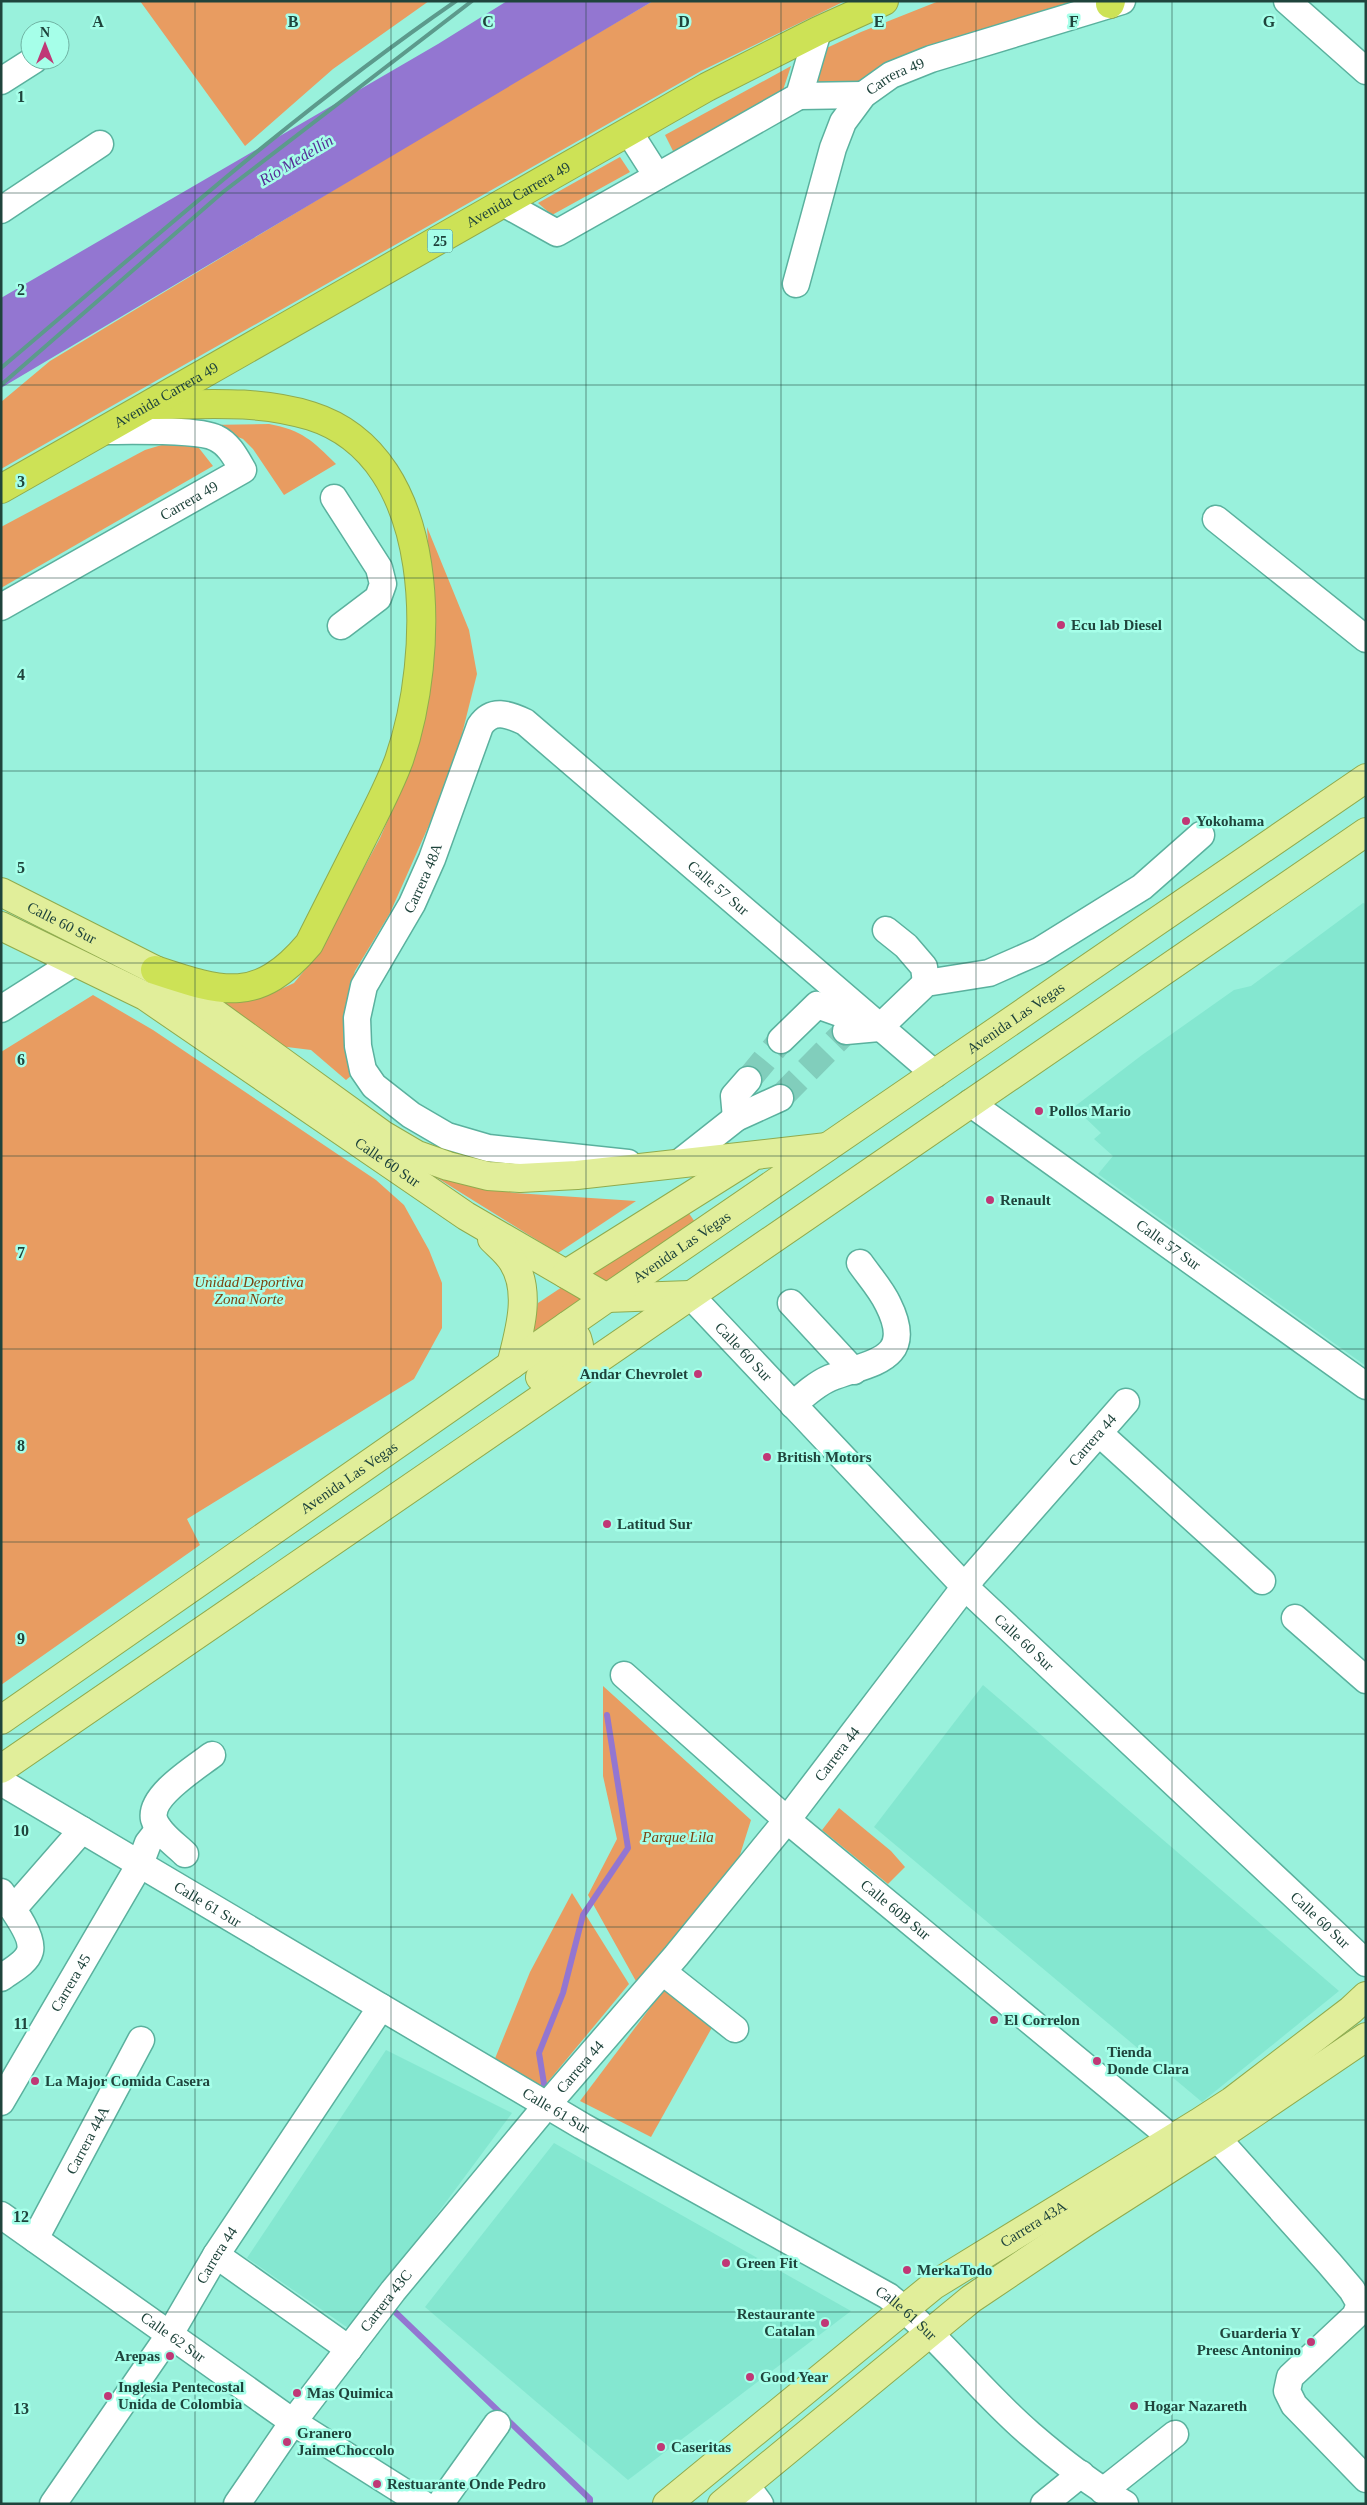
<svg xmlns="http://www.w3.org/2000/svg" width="1367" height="2505" font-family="'Times New Roman',serif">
  <rect width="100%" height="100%" fill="#99f1dc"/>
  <g fill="#84e7d0">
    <path d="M1363 903 1366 904V1366L1098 1174 1113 1156 1094 1139 1101 1133 1074 1107 1142 1055 1234 990 1251 986Z"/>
    <path d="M983 1685 1339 1991 1202 2102 874 1827Z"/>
    <path d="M386 2050 512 2113 351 2330 247 2258Z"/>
    <path d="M554 2143 851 2311 628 2480 425 2307Z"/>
  </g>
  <g fill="#e89c61">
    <path d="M140 1H429L333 69 245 146Z"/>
    <path d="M653 1H845L701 71 1 469V402L50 361 473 106Z"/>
    <path d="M939 1H1078L902 56 884 66 856 89 811 85 818 52 861 32Z"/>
    <path d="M791 66 781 96 674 153 665 135Z"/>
    <path d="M620 157 630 172 552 215 538 203Z"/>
    <path d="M269 424C302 430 313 441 336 464L284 495 253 449 243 439 207 425Z"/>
    <path d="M195 443 213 466 1 588V527L145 450 165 444Z"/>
    <path d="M427 527 469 630 477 674 460 742 441 798 390 913 355 971 345 1007 347 1039 358 1070 346 1080 311 1050 279 1046 221 1000 264 997 294 983 318 954 380 838 409 772 426 703 434 644Z"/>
    <path d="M93 995 153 1030 376 1180 404 1205 429 1250 442 1283V1328L414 1379 187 1519 200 1545 1 1685V1052Z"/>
    <path d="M418 1166 471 1185 515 1193 636 1201 558 1253Z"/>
    <path d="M684 1206 699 1228 531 1340 538 1303Z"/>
    <path d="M603 1686 751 1820 739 1858 637 1983 588 1895 617 1839 603 1776Z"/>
    <path d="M839 1808 891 1851 905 1867 888 1884 822 1830Z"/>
    <path d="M572 1893 629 1984 542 2089 494 2061 530 1972Z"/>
    <path d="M668 1984 715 2022 651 2137 580 2101Z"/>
  </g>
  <path fill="#9376d1" d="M507 1H653L1 388V298L438 44Z"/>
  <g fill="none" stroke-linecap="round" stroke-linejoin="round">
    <g stroke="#9376d1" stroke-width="6">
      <path d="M545 2090 539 2053 563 1993 583 1915 628 1848 607 1715"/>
      <path d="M391 2308 590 2499V2504"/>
    </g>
    <g stroke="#81cebc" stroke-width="26" stroke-dasharray="26 13" stroke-linecap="butt">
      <path d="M748 1080 781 1040"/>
      <path d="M780 1098 846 1031"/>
    </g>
    <g stroke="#5ab19e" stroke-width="29">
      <g id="minor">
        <path d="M1287 1 1366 71"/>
        <path d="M1 81 34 60"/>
        <path d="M799 96 863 95"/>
        <path d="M629 132 657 176"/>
        <path d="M505 204 557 233 799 96 818 31"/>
        <path d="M1 210 100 144"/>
        <path id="s1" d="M796 284 833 148 843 122 863 95 891 75 931 59 1122 1"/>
        <path d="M334 498 379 568 383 584 378 598 341 626"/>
        <path d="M1216 519 1366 639"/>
        <path id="s2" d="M1 607 243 470C236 458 229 444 216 438 199 429 128 431 105 431"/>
        <path d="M886 930 906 946 924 967 926 983"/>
        <path d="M1 1009 75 962"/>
        <path d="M846 1031 879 1028 926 983 989 973 1039 951 1142 887 1201 835"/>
        <path d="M781 1040 817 1005 862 1021"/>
        <path id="s3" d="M970 1103 1366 1386"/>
        <path d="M736 1118 734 1096 748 1080"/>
        <path id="s4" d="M628 1163 488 1148 447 1136 411 1115 374 1086 363 1070 358 1046 357 1018 364 986 412 904 432 859 480 726C492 708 508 714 525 722L935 1074"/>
        <path d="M679 1163 736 1118 780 1098"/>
        <path id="s5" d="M690 1295 965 1587 1366 1963"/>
        <path d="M791 1303 854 1371"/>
        <path d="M793 1405C804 1395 816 1384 830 1378 869 1362 917 1362 888 1304 881 1289 869 1276 860 1263"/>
        <path d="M1099 1433 1262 1581"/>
        <path d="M1295 1618 1366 1680"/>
        <path id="s6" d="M624 1675 787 1820 1162 2130 1170 2141"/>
        <path id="s7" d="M1 1782 582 2126 888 2296C940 2337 980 2391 1030 2434 1059 2459 1091 2484 1125 2504"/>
        <path d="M185 1854C175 1844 158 1833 154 1819 149 1796 195 1768 212 1755"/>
        <path d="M1 1892C10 1905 34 1936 30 1951 27 1963 10 1971 1 1978"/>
        <path d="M13 1909 82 1830"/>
        <path d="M663 1972 735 2029"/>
        <path id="s8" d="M1 2102 140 1864 148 1843 159 1829"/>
        <path d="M1217 2138 1329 2263 1352 2290 1360 2304 1355 2316 1290 2377 1287 2391 1294 2405 1366 2479"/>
        <path id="s9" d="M1 2215 293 2422 423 2504"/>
        <path id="s10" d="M35 2239 141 2040"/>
        <path d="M216 2255 349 2349"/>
        <path d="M746 2485 760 2504"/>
        <path d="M1103 2491 1175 2434"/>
        <path id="s11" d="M53 2504 170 2334 216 2255 381 2007"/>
        <path id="s12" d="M237 2504 293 2422 393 2291 547 2105 676 1956 787 1820 973 1576 1126 1402"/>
        <path d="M440 2504 497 2424"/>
        <path d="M1044 2504 1081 2474"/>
      </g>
    </g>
    <g stroke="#90ab4d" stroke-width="30">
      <g id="major">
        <path id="s13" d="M1 892 155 970 383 1135 417 1155 448 1166 488 1176 520 1178 577 1175 827 1147"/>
        <path id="s14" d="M1 926 145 996 466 1216 607 1298 690 1295"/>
        <path d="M492 1239C499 1246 508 1253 513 1262 532 1292 519 1333 511 1365"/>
        <path d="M566 1274 749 1159"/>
        <path d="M540 1377 579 1345 577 1338 567 1326"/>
        <path id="s15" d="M1 1720 607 1298 1366 778"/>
        <path d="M1 1769 1366 832"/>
        <path id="s16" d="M667 2504 934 2285 1198 2123 1232 2101 1351 2010 1366 1996"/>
        <path d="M722 2504 971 2299 1087 2221 1217 2138 1366 2037"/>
      </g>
    </g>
    <g stroke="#90ab4d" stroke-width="30">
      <g id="highway">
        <path d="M1110 4 1111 1"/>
        <path d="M154 405C207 404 260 400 311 416 441 457 435 657 399 760 389 787 375 813 362 839 344 874 327 909 309 944 258 1004 224 993 155 970"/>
        <path id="s17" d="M1 489 707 87 818 31 884 1"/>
      </g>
    </g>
    <use href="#minor" stroke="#fff" stroke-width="26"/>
    <use href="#major" stroke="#e1ee9a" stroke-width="28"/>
    <use href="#highway" stroke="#cde256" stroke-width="28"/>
    <g stroke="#5c9a8c" stroke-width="4">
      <path d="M1 368C150 242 295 112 456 1"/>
      <path d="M1 385 223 192 472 1"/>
    </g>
  </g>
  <path fill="none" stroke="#1f443c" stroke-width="1" stroke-opacity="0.55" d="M195 1V2504M391 1V2504M586 1V2504M781 1V2504M976 1V2504M1172 1V2504M1 193H1366M1 385H1366M1 578H1366M1 771H1366M1 963H1366M1 1156H1366M1 1349H1366M1 1542H1366M1 1734H1366M1 1927H1366M1 2120H1366M1 2312H1366"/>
  <g fill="#c03876" stroke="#a6ffe9" stroke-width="2">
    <circle cx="1061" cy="625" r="5"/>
    <circle cx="1186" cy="821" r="5"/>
    <circle cx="1039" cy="1111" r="5"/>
    <circle cx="990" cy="1200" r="5"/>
    <circle cx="698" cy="1374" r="5"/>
    <circle cx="767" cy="1457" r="5"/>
    <circle cx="607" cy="1524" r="5"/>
    <circle cx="994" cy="2020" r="5"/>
    <circle cx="1097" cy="2061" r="5"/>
    <circle cx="35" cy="2081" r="5"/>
    <circle cx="726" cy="2263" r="5"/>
    <circle cx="907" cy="2270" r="5"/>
    <circle cx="825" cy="2323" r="5"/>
    <circle cx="1311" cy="2342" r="5"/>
    <circle cx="170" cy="2356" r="5"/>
    <circle cx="750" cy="2377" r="5"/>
    <circle cx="297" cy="2393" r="5"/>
    <circle cx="108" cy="2396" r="5"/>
    <circle cx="1134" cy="2406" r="5"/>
    <circle cx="287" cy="2442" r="5"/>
    <circle cx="661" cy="2447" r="5"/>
    <circle cx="377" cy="2484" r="5"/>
  </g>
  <g text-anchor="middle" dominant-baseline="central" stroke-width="5" stroke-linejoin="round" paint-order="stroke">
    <rect fill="#a6ffe9" stroke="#487c70" stroke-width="1" x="427.5" y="229.5" width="25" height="23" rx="4"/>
    <g font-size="14" font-weight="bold" fill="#1f443c">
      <text x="440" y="241">25</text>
    </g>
    <g font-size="15" fill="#1f443c" stroke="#a6ffe9">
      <text stroke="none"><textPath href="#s1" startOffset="240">Carrera 49</textPath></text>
      <text stroke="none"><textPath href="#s17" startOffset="595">Avenida Carrera 49</textPath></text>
      <text stroke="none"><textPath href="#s17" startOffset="190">Avenida Carrera 49</textPath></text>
      <text stroke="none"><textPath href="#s2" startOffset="216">Carrera 49</textPath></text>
      <text stroke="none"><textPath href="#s4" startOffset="500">Carrera 48A</textPath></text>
      <text stroke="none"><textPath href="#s4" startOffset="968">Calle 57 Sur</textPath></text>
      <text stroke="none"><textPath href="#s13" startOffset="68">Calle 60 Sur</textPath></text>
      <text stroke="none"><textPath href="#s15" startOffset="1234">Avenida Las Vegas</textPath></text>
      <text stroke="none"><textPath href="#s14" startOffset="454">Calle 60 Sur</textPath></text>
      <text stroke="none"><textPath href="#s3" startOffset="244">Calle 57 Sur</textPath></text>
      <text stroke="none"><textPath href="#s15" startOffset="829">Avenida Las Vegas</textPath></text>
      <text stroke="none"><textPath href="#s5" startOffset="78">Calle 60 Sur</textPath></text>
      <text stroke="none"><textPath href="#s12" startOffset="1366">Carrera 44</textPath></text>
      <text stroke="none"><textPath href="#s15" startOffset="424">Avenida Las Vegas</textPath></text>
      <text stroke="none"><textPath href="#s5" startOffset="482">Calle 60 Sur</textPath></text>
      <text stroke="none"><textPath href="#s12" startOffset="961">Carrera 44</textPath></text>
      <text stroke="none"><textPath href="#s7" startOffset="240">Calle 61 Sur</textPath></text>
      <text stroke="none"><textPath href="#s6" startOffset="359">Calle 60B Sur</textPath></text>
      <text stroke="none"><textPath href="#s5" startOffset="888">Calle 60 Sur</textPath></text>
      <text stroke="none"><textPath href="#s8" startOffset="138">Carrera 45</textPath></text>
      <text stroke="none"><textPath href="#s12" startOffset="556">Carrera 44</textPath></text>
      <text stroke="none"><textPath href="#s7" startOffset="645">Calle 61 Sur</textPath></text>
      <text stroke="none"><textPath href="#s10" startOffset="112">Carrera 44A</textPath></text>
      <text stroke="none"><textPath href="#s16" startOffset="462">Carrera 43A</textPath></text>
      <text stroke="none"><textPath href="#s11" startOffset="298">Carrera 44</textPath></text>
      <text stroke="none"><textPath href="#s12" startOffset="252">Carrera 43C</textPath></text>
      <text stroke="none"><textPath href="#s7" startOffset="1050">Calle 61 Sur</textPath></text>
      <text stroke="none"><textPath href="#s9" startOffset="211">Calle 62 Sur</textPath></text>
    </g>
    <g font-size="15" font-weight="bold" fill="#1f443c" stroke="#a6ffe9" text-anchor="start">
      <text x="1071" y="625">Ecu lab Diesel</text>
      <text x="1196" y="821">Yokohama</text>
      <text x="1049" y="1111">Pollos Mario</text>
      <text x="1000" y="1200">Renault</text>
      <text x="688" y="1374" text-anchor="end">Andar Chevrolet</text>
      <text x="777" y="1457">British Motors</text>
      <text x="617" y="1524">Latitud Sur</text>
      <text x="1004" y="2020">El Correlon</text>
      <text x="1107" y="2052">Tienda<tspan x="1107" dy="17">Donde Clara</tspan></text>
      <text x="45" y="2081">La Major Comida Casera</text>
      <text x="736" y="2263">Green Fit</text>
      <text x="917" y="2270">MerkaTodo</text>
      <text x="815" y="2314" text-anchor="end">Restaurante<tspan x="815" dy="17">Catalan</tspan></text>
      <text x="1301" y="2333" text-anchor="end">Guarderia Y<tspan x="1301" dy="17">Preesc Antonino</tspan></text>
      <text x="160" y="2356" text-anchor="end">Arepas</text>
      <text x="760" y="2377">Good Year</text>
      <text x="118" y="2387">Inglesia Pentecostal<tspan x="118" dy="17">Unida de Colombia</tspan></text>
      <text x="307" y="2393">Mas Quimica</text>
      <text x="1144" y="2406">Hogar Nazareth</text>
      <text x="297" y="2433">Granero<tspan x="297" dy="17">JaimeChoccolo</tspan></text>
      <text x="671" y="2447">Caseritas</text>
      <text x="387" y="2484">Restuarante Onde Pedro</text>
    </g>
    <g font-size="15" font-style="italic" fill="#7c4410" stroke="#a6ffe9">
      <text x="249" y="1282">Unidad Deportiva<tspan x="249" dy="17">Zona Norte</tspan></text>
      <text x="678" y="1837">Parque Lila</text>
    </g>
    <g font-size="16" font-style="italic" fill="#572c97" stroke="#a6ffe9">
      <text transform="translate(296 160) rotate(-31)">Río Medellín</text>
    </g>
  </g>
  <g font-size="16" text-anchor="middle" font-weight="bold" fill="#1f443c" stroke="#a6ffe9" stroke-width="5" stroke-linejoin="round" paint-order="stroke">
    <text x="98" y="27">A</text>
    <text x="293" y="27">B</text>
    <text x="488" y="27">C</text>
    <text x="684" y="27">D</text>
    <text x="879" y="27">E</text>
    <text x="1074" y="27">F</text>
    <text x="1269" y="27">G</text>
    <text x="21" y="102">1</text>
    <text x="21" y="295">2</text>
    <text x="21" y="487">3</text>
    <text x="21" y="680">4</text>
    <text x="21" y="873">5</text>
    <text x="21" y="1065">6</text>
    <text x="21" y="1258">7</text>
    <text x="21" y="1451">8</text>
    <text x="21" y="1644">9</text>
    <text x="21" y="1836">10</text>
    <text x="21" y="2029">11</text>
    <text x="21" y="2222">12</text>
    <text x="21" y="2414">13</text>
  </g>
  <rect width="1367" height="2505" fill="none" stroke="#1f443c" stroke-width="5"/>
  <g transform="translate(45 45)"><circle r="24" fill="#a6ffe9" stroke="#70b4a4"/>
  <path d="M0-4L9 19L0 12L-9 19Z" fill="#c03876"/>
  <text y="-8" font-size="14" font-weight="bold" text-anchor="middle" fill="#1f443c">N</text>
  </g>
</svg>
